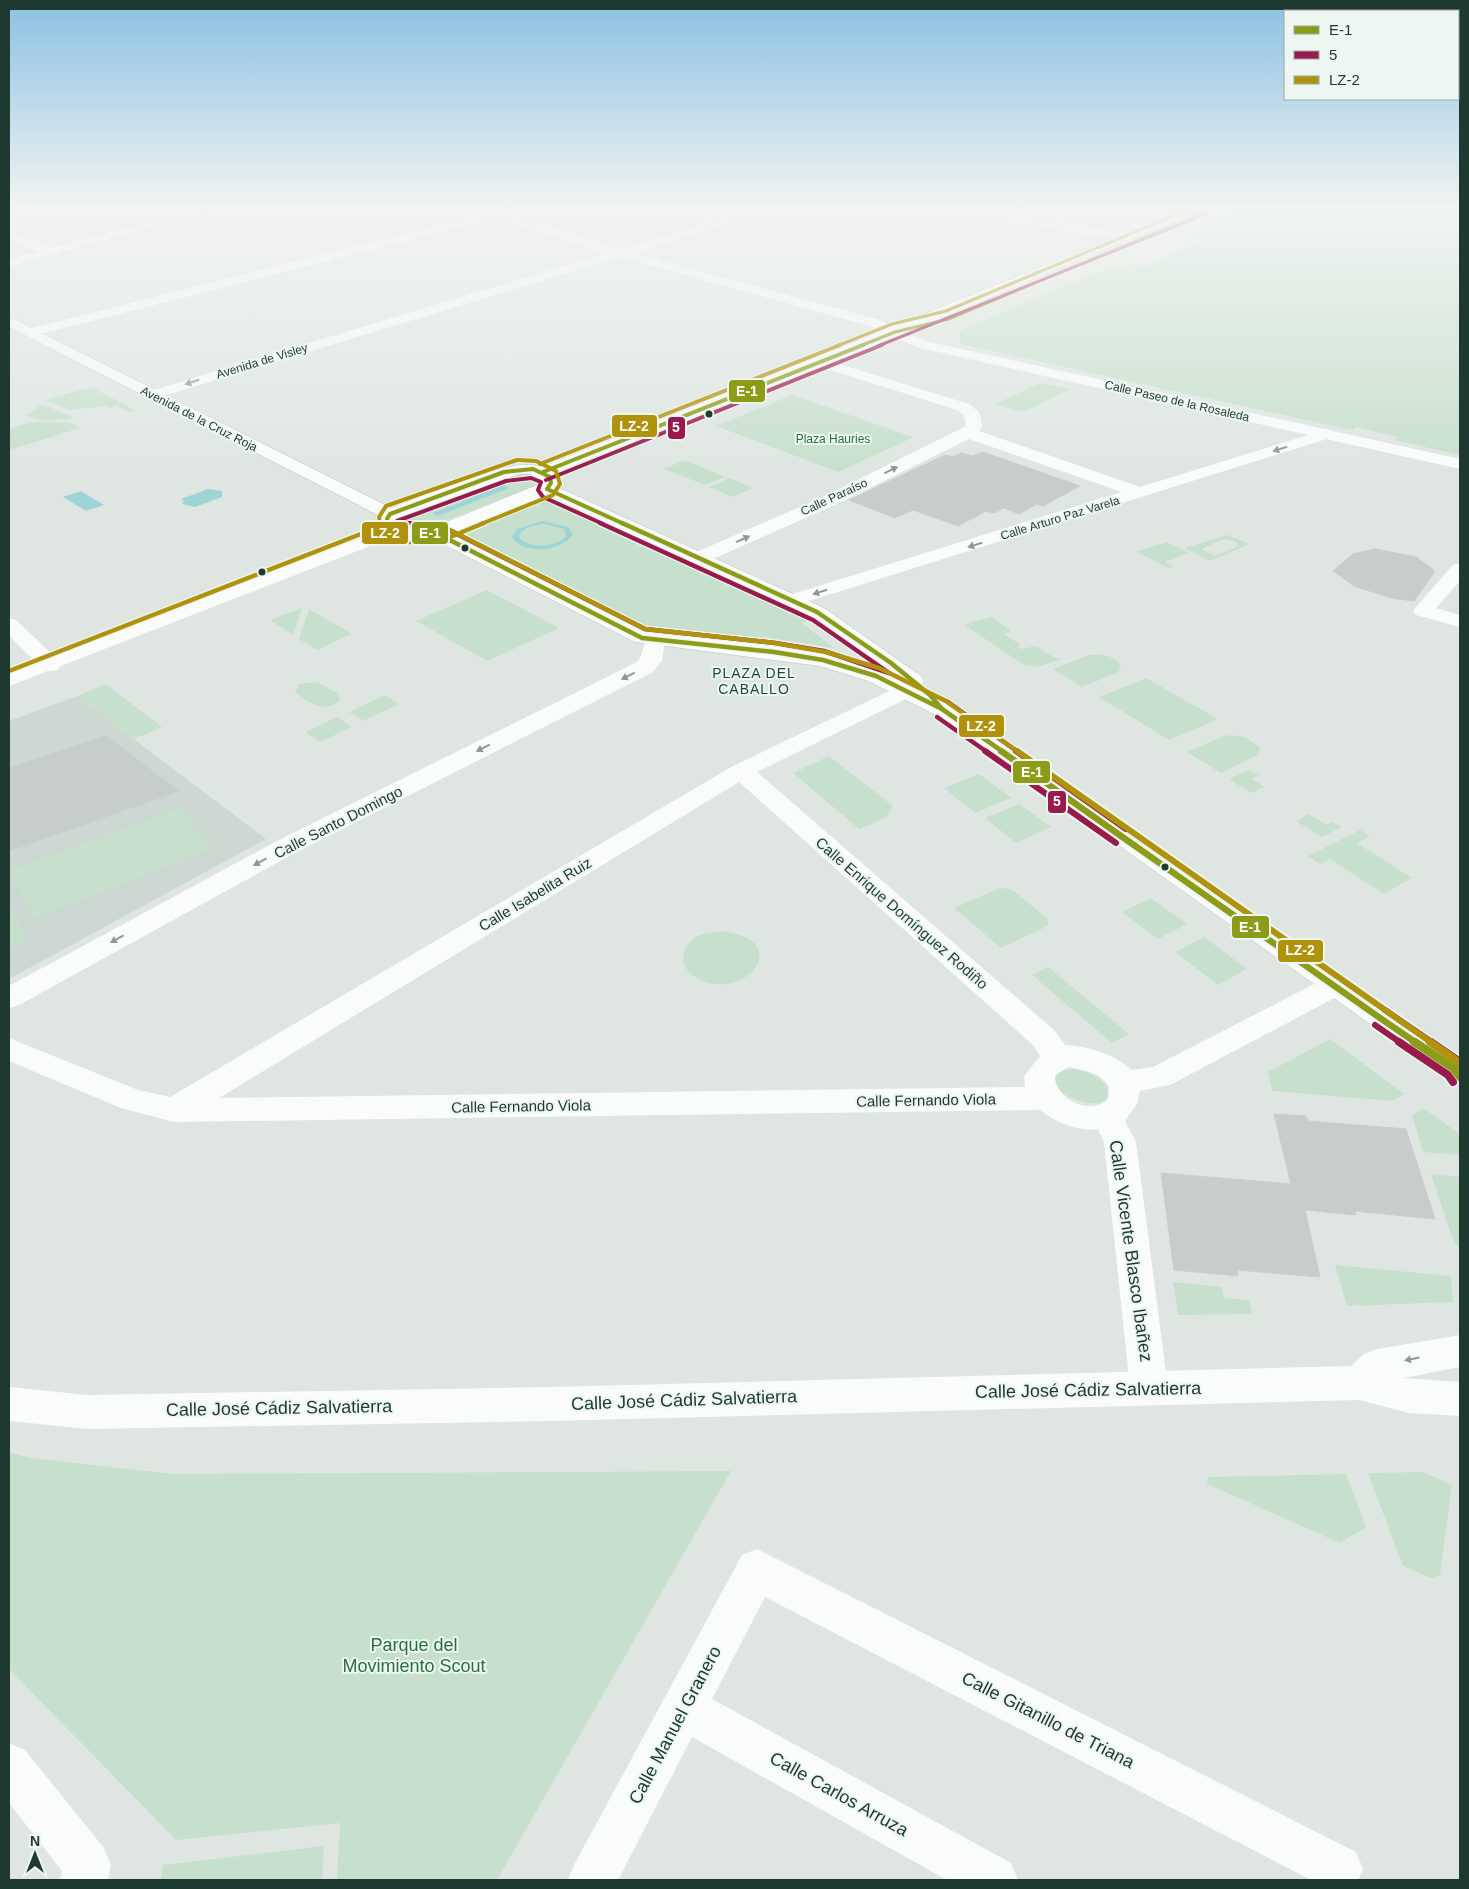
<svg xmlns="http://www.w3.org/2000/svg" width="1469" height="1889" font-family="Helvetica,sans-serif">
  <rect width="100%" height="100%" fill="#dfe6e2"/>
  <path fill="#cdd8d2" d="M77 696 266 839 9 979V721Z"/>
  <g fill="#c7e0cd" fill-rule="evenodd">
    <path d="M1252 206H1460V455L1395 440 1398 437 1356 427 1352 430 960 344V331L1109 267 1119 269 1132 263 1145 267 1203 240 1192 238 1201 234 1192 232Z"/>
    <path d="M1040 383 1070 389 1023 412 996 404Z"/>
    <path d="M91 387 135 410 129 412 117 406 110 408 106 406 70 410 45 400Z"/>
    <path d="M792 395 910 436 914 437 838 472 716 426Z"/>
    <path d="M42 404 75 418 44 421 26 416Z"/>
    <path d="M31 422H68L80 428 9 450V429Z"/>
    <path d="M684 460 725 477 705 485 664 469Z"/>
    <path d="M516 475H529L537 482 532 487 431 526C422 528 409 529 403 521L412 513Z"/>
    <path d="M729 478 753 488 733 497 709 487Z"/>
    <path d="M544 498H553L809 615 813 619 802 623 834 648 764 637 761 645 659 634 644 630 457 536 460 533Z"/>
    <path d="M1228 535 1250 544 1210 561 1184 548ZM1224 539 1235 541 1239 546 1215 556 1201 549Z"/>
    <path d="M1167 542 1189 553 1165 562 1174 567 1169 568 1136 552Z"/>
    <path d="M487 590 559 628 487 661 416 621Z"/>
    <path d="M302 608 293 635 270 620Z"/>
    <path d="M309 609 352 634 317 650 299 639Z"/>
    <path d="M992 617 1011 631 1004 634 1021 645 1018 647 1022 649 1036 646 1053 657 1060 659 1038 667 1024 665 966 626 969 622Z"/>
    <path d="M1089 655C1101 654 1118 655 1121 668L1117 673 1082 687 1053 669Z"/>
    <path d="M1146 678 1218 719 1169 740 1099 697Z"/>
    <path d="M317 682 339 694 340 700C324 715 309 702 295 692L299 684Z"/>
    <path d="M106 684 162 727 134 739 77 696Z"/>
    <path d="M385 695 399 704 363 721 349 712Z"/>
    <path d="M337 717 352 727 320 742 306 732Z"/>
    <path d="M1232 735 1247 738 1260 747 1259 754 1221 773 1187 752 1224 736Z"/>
    <path d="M829 756 893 806 886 818 859 829 793 773Z"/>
    <path d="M1249 770 1259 775 1252 779 1264 787 1251 793 1229 779Z"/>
    <path d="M979 774 1011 798 975 813 944 788Z"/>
    <path d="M1019 804 1051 827 1016 843 985 818Z"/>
    <path d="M180 808 212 849 35 918 9 874V871Z"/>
    <path d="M1309 814 1326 825 1333 822 1342 827 1322 837 1296 821Z"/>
    <path d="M1360 830 1370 836 1357 843 1412 878 1384 894 1330 859 1320 864 1308 856Z"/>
    <path d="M1000 888 1011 889 1048 919V926L1001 948 954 908Z"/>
    <path d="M1151 898 1187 924 1158 939 1122 912Z"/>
    <path d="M9 906 29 940 9 948Z"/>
    <path d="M721 931C798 939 744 1005 697 978 678 968 679 946 698 936 705 933 714 932 721 931Z"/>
    <path d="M1204 937 1247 969 1218 985 1175 952Z"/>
    <path d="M1048 967 1129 1034 1112 1043 1032 975Z"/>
    <path d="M1330 1039 1404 1094 1392 1101 1272 1091 1268 1072Z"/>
    <path d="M1068 1069C1119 1072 1121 1117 1074 1099 1062 1094 1057 1091 1054 1078L1058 1073Z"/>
    <path d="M1423 1108 1460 1134V1155L1423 1152 1412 1115Z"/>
    <path d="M1431 1174 1460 1177V1248L1454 1243Z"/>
    <path d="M1335 1265 1451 1276 1453 1302 1347 1306Z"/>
    <path d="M1173 1282 1222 1287 1224 1298 1249 1300 1252 1314 1178 1315Z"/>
    <path d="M9 1452 31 1458 173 1474 731 1471 497 1880H337L340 1823 176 1840 9 1669Z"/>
    <path d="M1423 1472 1452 1485 1440 1575 1431 1578 1403 1566 1368 1473Z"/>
    <path d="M1346 1474 1366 1527 1340 1543 1207 1484 1208 1477Z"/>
    <path d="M324 1846 322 1880H161L163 1865Z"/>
  </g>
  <g fill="#9ed4d6" fill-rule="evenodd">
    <path d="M504 485 509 488 438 516 433 513Z"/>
    <path d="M208 489 222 491V497L195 507 182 504 184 501 181 499Z"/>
    <path d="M81 491 104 505 86 511 63 497Z"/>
    <path d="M542 521 569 527 573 535C562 551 523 556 512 537L517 529ZM545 524 564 529 566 536C555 548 530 549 519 538L521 532 531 526Z"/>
  </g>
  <g fill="#c7cdca" stroke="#c8cfcb">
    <path d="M983 452 1080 486 1043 506 1037 504 1019 514 1004 508 994 513 986 511 958 526 913 510 895 518 849 500 945 455 952 457 961 453 972 456Z"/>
    <path d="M1375 549 1416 557 1435 571 1414 601 1391 598 1354 586 1333 571 1353 554Z"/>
    <path d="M106 736 179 791 9 851V768Z"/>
    <path d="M1274 1114 1306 1116 1308 1121 1406 1129 1435 1219 1355 1211 1356 1215 1305 1210 1320 1277 1237 1270 1238 1276 1174 1270 1161 1173 1291 1184Z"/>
  </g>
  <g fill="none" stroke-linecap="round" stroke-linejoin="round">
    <g stroke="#b9c3be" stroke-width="1">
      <g id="secondary">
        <path d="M205 206H223L221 208 9 267V259Z"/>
        <path d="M1193 206H1209L900 335 555 473 560 483 557 487 824 608 921 676 924 681 921 686 915 687 950 704 1344 979 1460 1057V1083L1449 1080 934 714 868 681 820 666 635 642 433 539H403L383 531 378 519 380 516 9 327V318L14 319 391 508C423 496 512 455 542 467ZM519 474H530L542 480V483L434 527H406L397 524V518ZM547 495 810 616 891 675 823 654 774 646 647 632 451 533Z"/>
      </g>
    </g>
    <g fill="#fafbfb" fill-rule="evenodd">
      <path d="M516 206H535L509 214 620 249 764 206H780L779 208 633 253 880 320 902 332 895 336 870 326 620 257 157 398H147L144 395 147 392 607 253 496 218 29 337 22 333 24 330Z"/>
      <path d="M922 206H949L1128 233 1134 237 1128 241 928 209Z"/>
      <path d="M9 230 54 249 56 252 54 255H46L9 238Z"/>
      <path d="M820 358 969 404 980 413 982 427 979 431 1140 487 1321 431 1327 429 1335 434 1333 437 793 606 786 604 783 600 786 596 1122 492 969 439 837 504 706 562H692L690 558 692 554 825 496 966 426 964 415 957 410 815 365 813 362Z"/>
      <path d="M1460 563V581L1436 608 1460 615V627L1416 615 1413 611 1416 607 1453 565Z"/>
      <path d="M9 618 16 620 58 660 61 665 58 670 50 671 42 670 9 635Z"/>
      <path d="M904 684 912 686 915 691 912 696 757 772 1054 1030 1065 1045C1087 1046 1116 1054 1131 1070L1153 1067 1324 979 1334 976 1344 979 1348 986 1344 993 1170 1085 1140 1091 1137 1104 1125 1121 1136 1142 1168 1388 1162 1400 1149 1405 1136 1400 1130 1388 1104 1142 1098 1129C1078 1132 1055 1122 1040 1110L174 1122 121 1108 9 1061V1038L138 1090 170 1097 733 766ZM739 782 1034 1046 1040 1056 1024 1076 1025 1087 219 1098ZM1069 1067C1084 1070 1102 1073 1109 1087L1108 1099C1091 1116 1056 1100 1055 1077L1058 1073Z"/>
      <path d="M757 1549 1356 1852 1363 1869 1358 1880H1311L765 1597 712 1699 1011 1863 1018 1880H947L692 1737 618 1880H568L575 1863 742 1555Z"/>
    </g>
    <g fill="#fafbfb" fill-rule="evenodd">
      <path d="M895 328 925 341 1460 459V469L916 347 890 335 888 332 890 329Z"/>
      <path d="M395 525 401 526 404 530 401 534 9 686V673Z"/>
      <path d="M655 634 662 636 665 640 662 661 653 672 295 853 19 1005 9 1008V986L277 841 637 662C644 656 642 644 648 636Z"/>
      <path d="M1460 1335V1367L1403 1378 1460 1382V1416L1409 1413 1359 1400 550 1421 88 1429 9 1421V1387L88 1395 550 1387 1351 1366 1364 1354 1377 1349Z"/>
      <path d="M9 1743 25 1750 104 1848 111 1865 108 1880H60L62 1871 9 1803Z"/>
    </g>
    <use href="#secondary" fill="#fafbfb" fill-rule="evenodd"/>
    <g stroke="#edf6f0" stroke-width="5">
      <path id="bus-1-far4" d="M860 346 895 332 949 319 1219 206"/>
    </g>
    <g stroke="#edf6f0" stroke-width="6">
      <g id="bus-1-far3">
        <path d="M543 472 863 345"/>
        <path d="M388 524 387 519 390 514 504 472 533 469 550 477 551 483 547 489 624 524"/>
      </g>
    </g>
    <g stroke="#edf6f0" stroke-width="7">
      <g id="bus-1-far2">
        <path d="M388 523 389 527 403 533H436L642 638 774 652 823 660 876 676 942 709 930 695 891 663 817 612 622 523"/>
        <path d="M942 709 1003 752"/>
        <path d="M942 709 1003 752"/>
      </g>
    </g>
    <g stroke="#edf6f0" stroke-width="10">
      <g id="bus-1-far1">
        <path d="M1001 751 1121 836"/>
        <path d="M1001 751 1121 836"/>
        <path d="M1121 836 1380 1018"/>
        <path d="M1121 836 1380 1018"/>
        <path d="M1380 1018 1417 1043"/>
        <path d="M1380 1018 1416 1043"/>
      </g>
    </g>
    <g stroke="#edf6f0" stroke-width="11">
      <g id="bus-1">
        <path d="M1414 1042 1454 1069 1460 1077"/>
        <path d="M1415 1042 1460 1072"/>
      </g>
    </g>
    <g stroke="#edf6f0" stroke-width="5">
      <path id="bus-2-far4" d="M878 346 1206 214"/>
    </g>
    <g stroke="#edf6f0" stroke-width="6">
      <g id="bus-2-far3">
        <path d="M546 480 882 345"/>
        <path d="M414 524 397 521 506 481 531 478 541 482 538 490 543 497 603 524"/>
      </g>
    </g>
    <g stroke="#edf6f0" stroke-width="7">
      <g id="bus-2-far2">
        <path d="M402 523 439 525 645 629 775 643 824 651 889 673 813 620 600 523"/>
        <path d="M948 702 1018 752"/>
        <path d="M937 717 987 752"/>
      </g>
    </g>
    <g stroke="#edf6f0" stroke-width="10">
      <g id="bus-2-far1">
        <path d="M985 751 1116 843"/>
        <path d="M1016 751 1126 829"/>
        <path d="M1385 1010 1433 1043"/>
        <path d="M1375 1025 1401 1043"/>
      </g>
    </g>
    <g stroke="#edf6f0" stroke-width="11">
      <g id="bus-2">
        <path d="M1399 1042 1448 1075 1453 1082"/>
        <path d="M1431 1042 1460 1062"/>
      </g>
    </g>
    <g stroke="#edf6f0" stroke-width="5">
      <path id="bus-3-far4" d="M837 346 892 324 946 311 1197 206"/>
    </g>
    <g stroke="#edf6f0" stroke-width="6">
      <g id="bus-3-far3">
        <path d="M540 464 840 345"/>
        <path d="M380 524 379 517 386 506 517 460"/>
        <path d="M386 524 392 522"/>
        <path d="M481 524 553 495 560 484 556 471 536 461 519 460"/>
      </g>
    </g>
    <g stroke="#edf6f0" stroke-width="7">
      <g id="bus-3-far2">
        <path d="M380 523 381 531 401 542H438L484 523"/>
        <path d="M440 525 645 629 775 643 826 652 879 668 946 701 1018 752"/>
        <path d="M9 671 389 523"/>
      </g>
    </g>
    <g stroke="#edf6f0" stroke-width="10">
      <path id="bus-3-far1" d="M1017 751 1432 1043"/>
    </g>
    <g stroke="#edf6f0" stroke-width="11">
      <path id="bus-3" d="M1430 1042 1460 1063"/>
    </g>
    <use href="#bus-1-far4" stroke="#8c9c18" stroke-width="3"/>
    <use href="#bus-1-far3" stroke="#8c9c18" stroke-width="4"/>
    <use href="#bus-1-far2" stroke="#8c9c18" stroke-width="4.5"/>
    <use href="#bus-1-far1" stroke="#8c9c18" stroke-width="6"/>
    <use href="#bus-1" stroke="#8c9c18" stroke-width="8"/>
    <use href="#bus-2-far4" stroke="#991b4d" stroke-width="3"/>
    <use href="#bus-2-far3" stroke="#991b4d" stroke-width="4"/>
    <use href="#bus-2-far2" stroke="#991b4d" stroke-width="4.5"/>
    <use href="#bus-2-far1" stroke="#991b4d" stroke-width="6"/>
    <use href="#bus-2" stroke="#991b4d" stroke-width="8"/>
    <use href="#bus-3-far4" stroke="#b0920c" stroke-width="3"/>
    <use href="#bus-3-far3" stroke="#b0920c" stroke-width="4"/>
    <use href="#bus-3-far2" stroke="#b0920c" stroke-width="4.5"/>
    <use href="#bus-3-far1" stroke="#b0920c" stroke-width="6"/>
    <use href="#bus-3" stroke="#b0920c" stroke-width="8"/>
  </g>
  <defs><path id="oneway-solid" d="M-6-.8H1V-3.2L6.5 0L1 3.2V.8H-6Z" transform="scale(1.25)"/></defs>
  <g fill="#8c9a95">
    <use href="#oneway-solid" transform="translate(192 382) rotate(163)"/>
    <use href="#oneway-solid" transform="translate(1280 449) rotate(162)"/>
    <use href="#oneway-solid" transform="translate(891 470) rotate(-26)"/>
    <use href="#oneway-solid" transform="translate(743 539) rotate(-24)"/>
    <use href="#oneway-solid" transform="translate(975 545) rotate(163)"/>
    <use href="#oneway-solid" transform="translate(820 592) rotate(163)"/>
    <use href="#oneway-solid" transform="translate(628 676) rotate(153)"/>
    <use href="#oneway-solid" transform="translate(483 748) rotate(153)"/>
    <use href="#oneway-solid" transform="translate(260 862) rotate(151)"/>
    <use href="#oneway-solid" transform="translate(117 939) rotate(151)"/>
    <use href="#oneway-solid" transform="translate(1412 1359) rotate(169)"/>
  </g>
  <linearGradient id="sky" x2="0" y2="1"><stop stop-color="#8ac1e1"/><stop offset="0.44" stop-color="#f1f4f2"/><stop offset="1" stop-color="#f1f4f2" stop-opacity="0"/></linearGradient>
  <rect width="1469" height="470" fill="url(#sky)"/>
  <g fill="#1e392f" stroke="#edf6f0" stroke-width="2">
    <circle cx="709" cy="414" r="4.5"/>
    <circle cx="465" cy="548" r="4.5"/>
    <circle cx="262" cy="572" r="4.5"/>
    <circle cx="1165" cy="867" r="4.5"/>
  </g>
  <g text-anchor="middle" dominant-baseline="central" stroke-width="4" stroke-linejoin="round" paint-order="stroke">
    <g font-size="12" fill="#1e392f" stroke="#edf6f0">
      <text transform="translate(262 361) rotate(-17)">Avenida de Visley</text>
      <text transform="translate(1177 401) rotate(13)">Calle Paseo de la Rosaleda</text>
      <text transform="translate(199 419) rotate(27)">Avenida de la Cruz Roja</text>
      <text transform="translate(834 497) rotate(-25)">Calle Paraíso</text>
      <text transform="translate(1060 518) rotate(-17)">Calle Arturo Paz Varela</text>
    </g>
    <g font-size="12" fill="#28703c" stroke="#edf6f0">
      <text x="833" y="439">Plaza Hauries</text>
    </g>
    <g font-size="14" letter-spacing="1" fill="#1a4b3a" stroke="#edf6f0">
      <text x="754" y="673">PLAZA DEL<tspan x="754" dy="16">CABALLO</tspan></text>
    </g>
    <g font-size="15" fill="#1e392f" stroke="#edf6f0">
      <text transform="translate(338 822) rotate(-27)">Calle Santo Domingo</text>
      <text transform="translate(535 894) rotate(-31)">Calle Isabelita Ruiz</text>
      <text transform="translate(902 913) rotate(41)">Calle Enrique Domínguez Rodiño</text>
      <text transform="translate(926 1100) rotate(-1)">Calle Fernando Viola</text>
      <text transform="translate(521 1106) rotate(-1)">Calle Fernando Viola</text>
    </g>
    <g font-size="18" fill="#1e392f" stroke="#edf6f0">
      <text transform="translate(1131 1251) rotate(82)">Calle Vicente Blasco Ibañez</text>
      <text transform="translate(1088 1390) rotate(-1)">Calle José Cádiz Salvatierra</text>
      <text transform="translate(684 1400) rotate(-2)">Calle José Cádiz Salvatierra</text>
      <text transform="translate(279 1408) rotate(-1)">Calle José Cádiz Salvatierra</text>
      <text transform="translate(1048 1720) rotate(27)">Calle Gitanillo de Triana</text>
      <text transform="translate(675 1725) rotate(-62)">Calle Manuel Granero</text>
      <text transform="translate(839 1794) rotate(29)">Calle Carlos Arruza</text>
    </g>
    <g font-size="18" fill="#28703c" stroke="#edf6f0">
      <text x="414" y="1645">Parque del<tspan x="414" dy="21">Movimiento Scout</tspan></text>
    </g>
  </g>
  <g stroke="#edf6f0" stroke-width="2">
    <rect x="728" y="379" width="38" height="24" rx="5" fill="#8c9c18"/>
    <rect x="611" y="414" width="47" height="24" rx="5" fill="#b0920c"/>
    <rect x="667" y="416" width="19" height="24" rx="5" fill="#991b4d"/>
    <rect x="411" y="521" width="38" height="24" rx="5" fill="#8c9c18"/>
    <rect x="361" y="521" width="48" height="24" rx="5" fill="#b0920c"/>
    <rect x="958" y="714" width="47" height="24" rx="5" fill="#b0920c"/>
    <rect x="1012" y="760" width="39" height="24" rx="5" fill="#8c9c18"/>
    <rect x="1047" y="790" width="20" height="24" rx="5" fill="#991b4d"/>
    <rect x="1231" y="915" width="39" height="24" rx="5" fill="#8c9c18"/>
    <rect x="1277" y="939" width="47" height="24" rx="5" fill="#b0920c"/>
  </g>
  <g font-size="14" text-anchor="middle" font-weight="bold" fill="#fff">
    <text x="747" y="396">E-1</text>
    <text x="634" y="431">LZ-2</text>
    <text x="676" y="432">5</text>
    <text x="430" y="538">E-1</text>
    <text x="385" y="538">LZ-2</text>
    <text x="981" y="731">LZ-2</text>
    <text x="1032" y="777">E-1</text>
    <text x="1057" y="806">5</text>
    <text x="1250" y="932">E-1</text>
    <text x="1300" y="955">LZ-2</text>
  </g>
  <rect width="1469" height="1889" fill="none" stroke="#1e392f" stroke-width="20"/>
  <rect x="1284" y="10" width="175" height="90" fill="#edf6f0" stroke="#9aaaa3"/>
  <rect x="1294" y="26" width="25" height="8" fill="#8c9c18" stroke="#9aaaa3"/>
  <text x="1329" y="35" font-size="15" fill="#1e392f">E-1</text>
  <rect x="1294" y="51" width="25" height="8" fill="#991b4d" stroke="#9aaaa3"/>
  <text x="1329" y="60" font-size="15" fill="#1e392f">5</text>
  <rect x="1294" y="76" width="25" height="8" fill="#b0920c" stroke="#9aaaa3"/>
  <text x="1329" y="85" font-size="15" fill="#1e392f">LZ-2</text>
  <g transform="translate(35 1854)" stroke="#edf6f0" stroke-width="4" paint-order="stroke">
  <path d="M0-4L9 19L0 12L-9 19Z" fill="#1e392f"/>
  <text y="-8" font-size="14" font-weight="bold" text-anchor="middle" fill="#1e392f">N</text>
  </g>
</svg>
